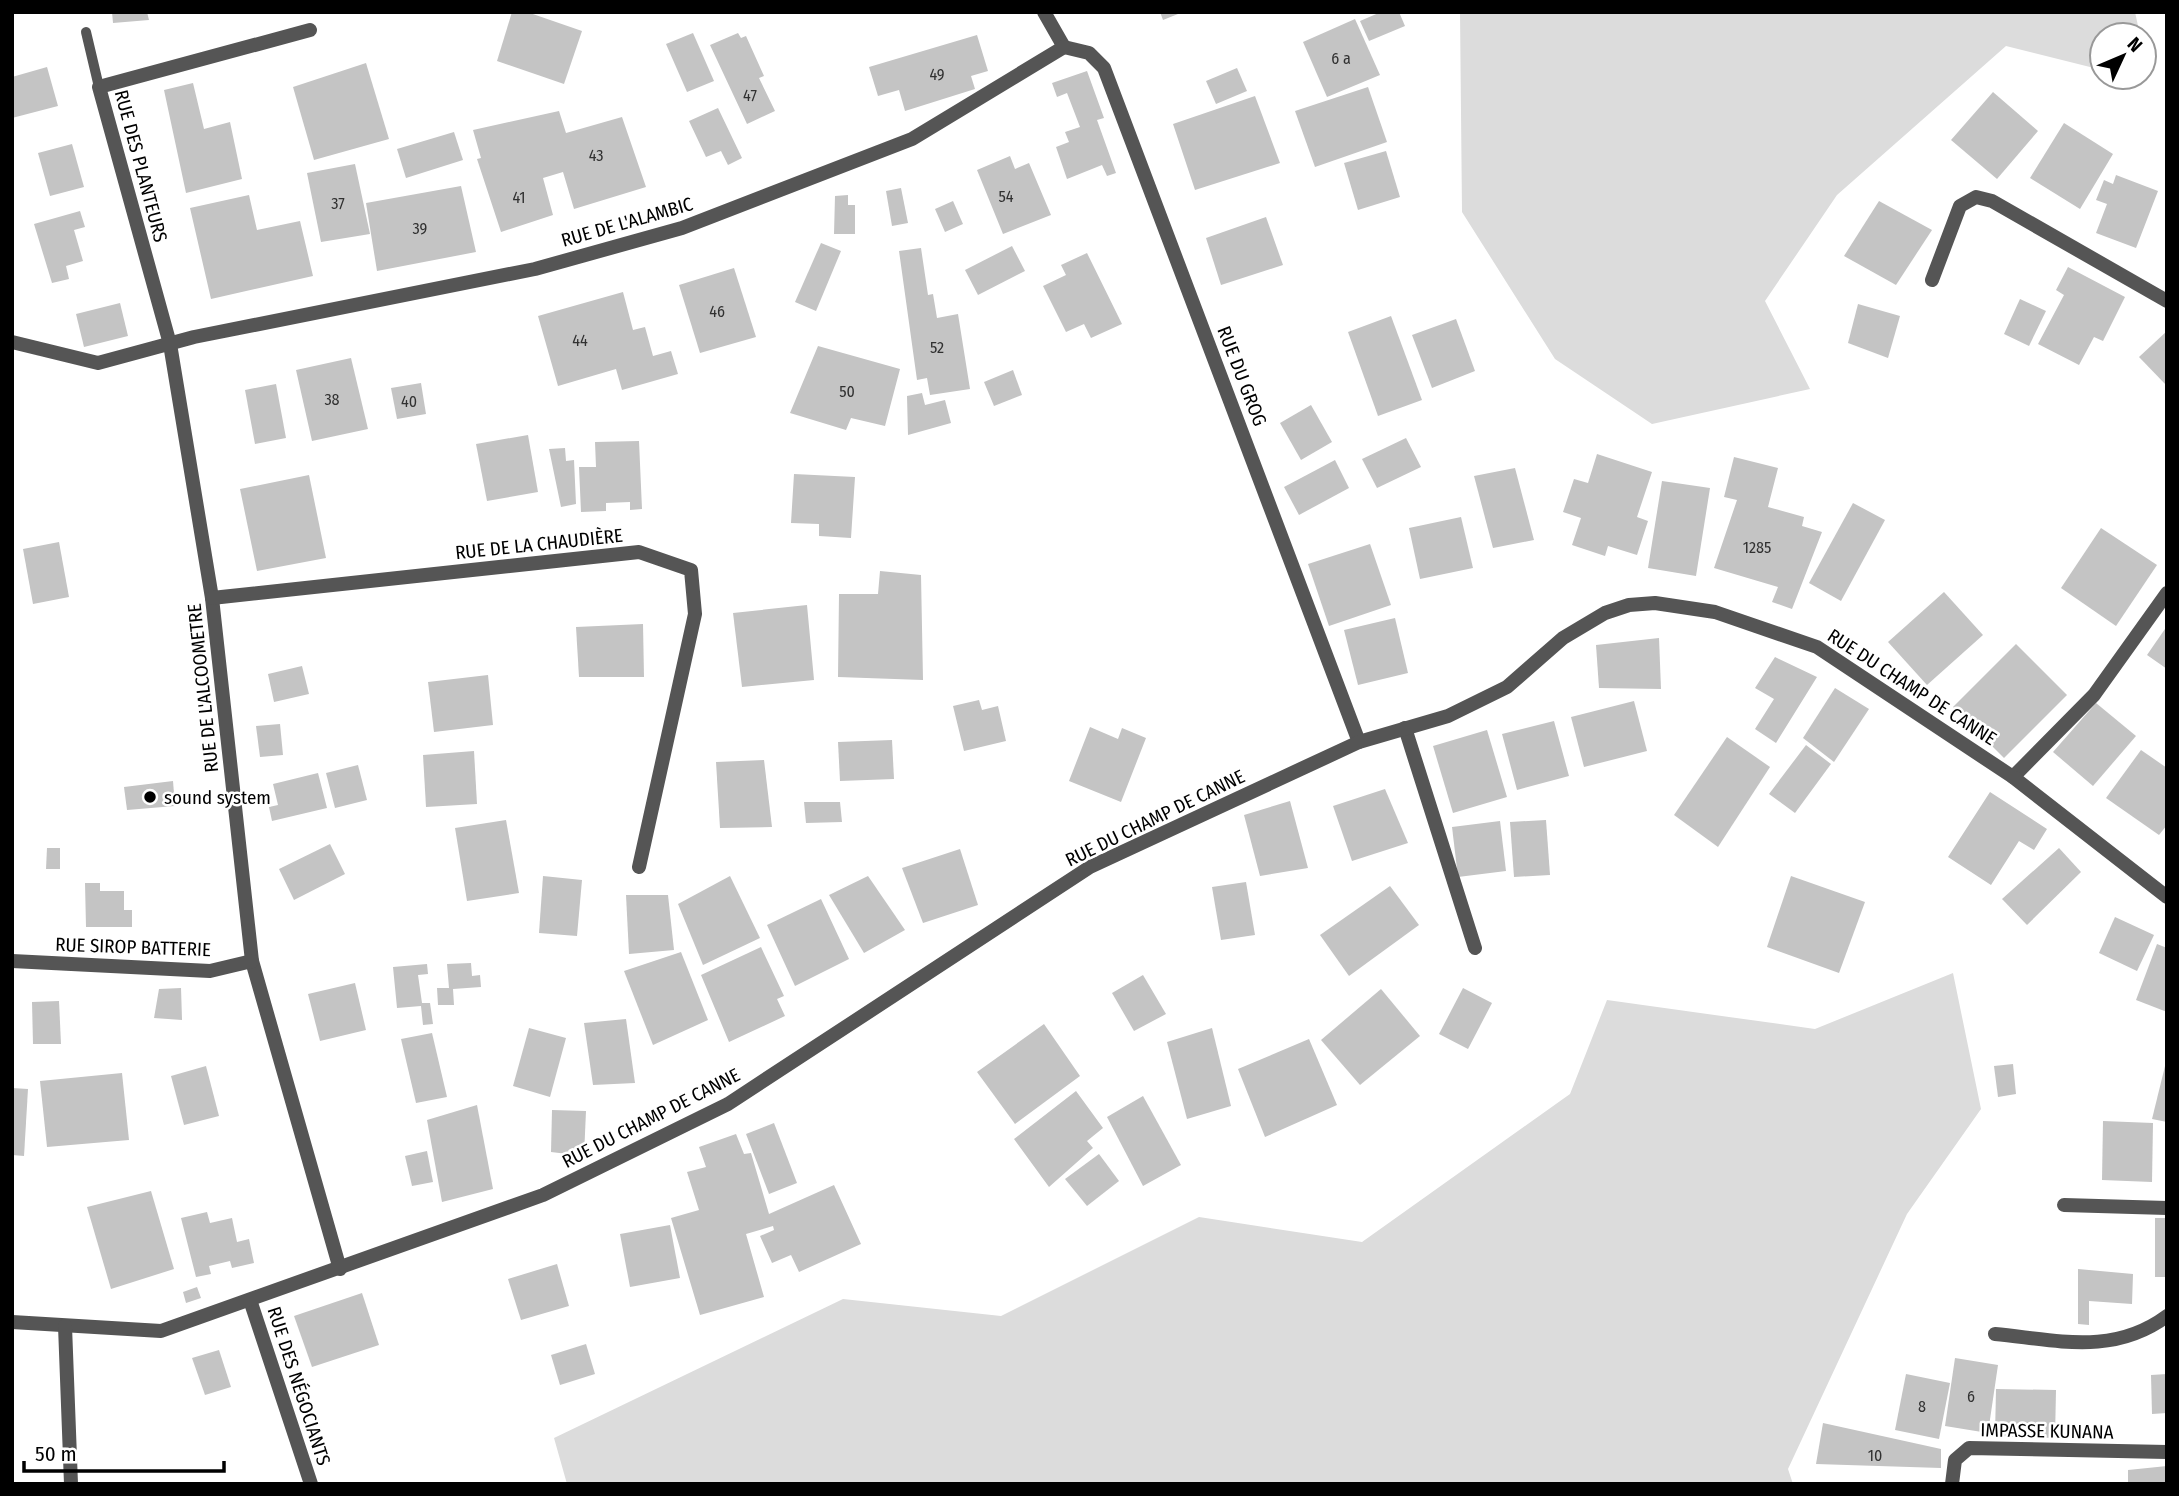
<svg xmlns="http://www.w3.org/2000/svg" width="2179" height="1496" font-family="'Fira Sans Condensed',sans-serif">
  <rect width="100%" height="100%" fill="#fff"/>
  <g fill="#dcdcdc">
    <path d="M1460 12H2135L2140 35H2102V70L2006 46 1837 195 1765 301 1810 389 1652 424 1555 359 1462 212Z"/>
    <path d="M1953 973 1981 1109 1907 1214 1788 1469 1793 1484H567L554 1438 843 1299 1001 1316 1199 1217 1362 1242 1570 1094 1607 1000 1815 1029Z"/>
  </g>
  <g fill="#c4c4c4">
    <path d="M112 12H147L149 20 113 23Z"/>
    <path d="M512 12H527L582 31 564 84 497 61Z"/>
    <path d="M1160 12H1183L1163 20Z"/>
    <path d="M1381 12H1399L1405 26 1369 41 1360 21Z"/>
    <path d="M1355 19 1380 75 1327 97 1303 42Z"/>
    <path d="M693 33 714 81 687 92 666 44Z"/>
    <path d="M738 33 741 38 746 36 764 76 759 78 775 111 747 124 710 45Z"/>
    <path d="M977 35 988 71 971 76 975 89 905 111 899 90 878 96 869 67Z"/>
    <path d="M366 63 389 139 314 160 293 87Z"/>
    <path d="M47 67 58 106 12 118V77Z"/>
    <path d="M1237 68 1247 91 1216 104 1206 81Z"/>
    <path d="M1087 71 1104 118 1097 120 1116 173 1107 176 1102 165 1067 179 1056 147 1069 142 1065 132 1080 127 1067 93 1057 97 1052 83Z"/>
    <path d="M193 83 204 129 230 122 242 179 186 193 164 90Z"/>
    <path d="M1368 87 1387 142 1315 167 1295 111Z"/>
    <path d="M1993 92 2038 131 1997 179 1951 140Z"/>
    <path d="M1255 96 1280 163 1195 190 1173 124Z"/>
    <path d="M718 108 742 158 728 165 721 151 706 157 689 121Z"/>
    <path d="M559 111 566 133 622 117 646 187 574 209 563 172 543 178 553 215 501 232 477 159 481 158 473 130Z"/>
    <path d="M2064 123 2113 154 2080 209 2030 178Z"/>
    <path d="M454 132 463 160 406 178 397 149Z"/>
    <path d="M72 144 84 187 50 196 38 153Z"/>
    <path d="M1386 151 1400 197 1358 210 1344 163Z"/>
    <path d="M1010 156 1015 169 1029 163 1051 215 1003 234 977 170Z"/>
    <path d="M355 164 370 234 321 242 307 173Z"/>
    <path d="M2116 175 2158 191 2136 248 2096 233 2107 204 2096 200 2104 180 2113 184Z"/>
    <path d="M461 186 476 252 377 271 366 203Z"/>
    <path d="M901 188 908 223 892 226 886 191Z"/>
    <path d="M249 195 257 230 300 221 313 276 211 299 190 208Z"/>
    <path d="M848 195V205H855V234H834L835 196Z"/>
    <path d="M953 201 963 224 945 232 935 209Z"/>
    <path d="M1879 201 1932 230 1896 285 1844 256Z"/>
    <path d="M80 211 85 227 74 230 83 261 66 266 69 279 52 283 34 224Z"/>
    <path d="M1266 217 1283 265 1221 285 1206 238Z"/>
    <path d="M821 243 841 251 816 311 795 302Z"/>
    <path d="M1012 246 1025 271 978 295 965 270Z"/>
    <path d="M921 248 928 295 933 294 937 318 958 314 970 389 930 395 927 378 917 380 899 251Z"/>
    <path d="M1087 253 1122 324 1091 338 1084 324 1066 332 1043 286 1066 275 1061 265Z"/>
    <path d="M2068 267 2125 297 2103 341 2094 337 2079 365 2038 344 2064 295 2056 290Z"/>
    <path d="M734 268 756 337 700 353 679 285Z"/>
    <path d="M623 292 633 330 645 327 653 356 671 351 678 374 622 390 616 369 558 386 538 316Z"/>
    <path d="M2020 299 2046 311 2029 346 2004 334Z"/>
    <path d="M120 303 128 336 84 347 76 314Z"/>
    <path d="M1858 304 1900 316 1888 358 1848 343Z"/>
    <path d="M1391 316 1422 400 1378 416 1348 332Z"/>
    <path d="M1456 319 1475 371 1432 388 1412 335Z"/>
    <path d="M2167 331V386L2139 357Z"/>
    <path d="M818 346 900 369 885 426 851 418 846 430 790 413Z"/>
    <path d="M351 358 368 429 312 441 296 370Z"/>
    <path d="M1013 370 1022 395 994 406 984 382Z"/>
    <path d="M421 383 426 414 397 419 391 388Z"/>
    <path d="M276 384 286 438 255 444 245 390Z"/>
    <path d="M922 393 925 405 945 400 951 423 908 435 907 396Z"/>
    <path d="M1311 405 1332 442 1301 460 1280 423Z"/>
    <path d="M528 435 538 492 487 501 476 444Z"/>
    <path d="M1406 438 1421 467 1377 488 1362 459Z"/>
    <path d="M639 441 642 509 630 510V502L606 503V511L581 512 579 467H596L595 442Z"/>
    <path d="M565 448 566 461 574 460 576 504 561 507 549 449Z"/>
    <path d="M1597 454 1652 472 1637 517 1648 521 1637 555 1608 546 1605 556 1572 545 1581 518 1563 512 1574 479 1588 483Z"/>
    <path d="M1734 457 1778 468 1768 507 1804 517 1802 526 1822 532 1792 609 1772 602 1778 587 1714 568 1737 500 1724 497Z"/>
    <path d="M1335 460 1349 488 1299 515 1284 487Z"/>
    <path d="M1515 468 1534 540 1493 548 1474 476Z"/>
    <path d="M794 474 855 477 851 538 819 536V524L791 523Z"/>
    <path d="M309 475 326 558 257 571 240 489Z"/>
    <path d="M1662 481 1710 488 1696 576 1648 568Z"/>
    <path d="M1853 503 1885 520 1841 601 1809 583Z"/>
    <path d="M1461 517 1473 568 1420 579 1409 528Z"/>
    <path d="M2101 528 2157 565 2116 626 2061 588Z"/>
    <path d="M59 542 69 597 33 604 23 549Z"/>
    <path d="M1370 544 1391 605 1329 626 1308 564Z"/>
    <path d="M880 571 921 575 923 680 838 677 839 594H878Z"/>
    <path d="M1944 592 1983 635 1927 685 1888 642Z"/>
    <path d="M807 605 814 680 742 687 733 613Z"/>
    <path d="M1395 618 1408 673 1358 685 1344 630Z"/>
    <path d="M643 624 644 677H579L576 627Z"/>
    <path d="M2167 626V669L2147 655Z"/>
    <path d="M1659 638 1661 689 1599 688 1596 645Z"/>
    <path d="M2016 644 2067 695 2004 758 1953 707Z"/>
    <path d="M1775 657 1817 677 1776 743 1755 729 1774 699 1755 688Z"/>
    <path d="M302 666 309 694 274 702 268 674Z"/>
    <path d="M488 675 493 725 434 732 428 682Z"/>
    <path d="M1835 688 1869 709 1834 762 1803 738Z"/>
    <path d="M979 700 982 710 998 706 1006 741 964 751 953 706Z"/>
    <path d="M1634 701 1647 751 1584 767 1571 717Z"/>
    <path d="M2096 703 2136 736 2093 786 2053 752Z"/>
    <path d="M1554 721 1569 776 1517 790 1502 734Z"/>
    <path d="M280 724 283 755 260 757 256 726Z"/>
    <path d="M1090 727 1118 739 1122 728 1146 738 1121 802 1069 781Z"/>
    <path d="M1487 730 1507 797 1453 813 1433 746Z"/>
    <path d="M1727 737 1770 767 1718 847 1674 815Z"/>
    <path d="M892 740 894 779 840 781 838 742Z"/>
    <path d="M1806 745 1831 764 1795 813 1769 794Z"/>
    <path d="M2141 750 2167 768V825L2159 835 2106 798Z"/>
    <path d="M474 751 477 804 426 807 423 755Z"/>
    <path d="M764 760 772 827 720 828 716 762Z"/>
    <path d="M358 765 367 800 335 808 326 773Z"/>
    <path d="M318 773 327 808 272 821 269 807 278 805 273 784Z"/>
    <path d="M173 781 175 806 127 810 124 787Z"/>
    <path d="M1385 789 1408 843 1352 861 1333 806Z"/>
    <path d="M1990 792 2047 829 2034 850 2019 841 1991 885 1948 857Z"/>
    <path d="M1290 801 1308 868 1260 876 1244 815Z"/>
    <path d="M804 802H840L842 822 806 823Z"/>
    <path d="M506 820 519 893 467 901 455 828Z"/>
    <path d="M1546 820 1550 875 1514 877 1510 822Z"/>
    <path d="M1500 821 1506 871 1458 877 1452 827Z"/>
    <path d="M330 844 345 874 294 900 279 869Z"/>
    <path d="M47 848H60V869H46Z"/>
    <path d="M2059 848 2081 872 2027 925 2002 899Z"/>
    <path d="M960 849 978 905 923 923 902 868Z"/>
    <path d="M543 876 582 880 577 936 539 933Z"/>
    <path d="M730 876 760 938 703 965 678 904Z"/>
    <path d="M868 876 905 930 864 953 829 895Z"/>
    <path d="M1791 876 1865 902 1839 973 1767 947Z"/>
    <path d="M1246 882 1255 935 1221 940 1212 887Z"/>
    <path d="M85 883H100V891H124V910H132V927H86Z"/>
    <path d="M1390 886 1419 925 1349 976 1320 935Z"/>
    <path d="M626 895H668L674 950 629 954Z"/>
    <path d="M821 899 849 959 795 986 767 925Z"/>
    <path d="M2115 917 2154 935 2137 971 2099 953Z"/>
    <path d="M2157 944 2167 948V1012L2136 1000Z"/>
    <path d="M761 947 784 996 777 999 785 1016 729 1042 701 975Z"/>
    <path d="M681 952 708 1020 653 1045 624 971Z"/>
    <path d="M471 963 472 976 480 975 481 987 453 989 454 1005H438L437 988H449L447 964Z"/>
    <path d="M427 964 428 974 418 975 422 1003H430L433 1024 423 1025 421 1006 397 1008 393 967Z"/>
    <path d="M1143 975 1166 1014 1134 1031 1112 993Z"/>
    <path d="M355 983 366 1030 320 1041 308 994Z"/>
    <path d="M181 988 182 1020 154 1018 159 989Z"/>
    <path d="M1463 988 1492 1003 1468 1049 1439 1034Z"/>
    <path d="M1381 989 1420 1036 1360 1085 1321 1040Z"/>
    <path d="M59 1001 61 1044H33L32 1002Z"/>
    <path d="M626 1019 635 1083 593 1085 584 1023Z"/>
    <path d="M1044 1024 1080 1076 1015 1124 977 1072Z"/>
    <path d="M529 1028 566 1038 550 1097 513 1086Z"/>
    <path d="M1212 1028 1231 1106 1187 1119 1167 1042Z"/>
    <path d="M432 1033 447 1097 416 1103 401 1039Z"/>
    <path d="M1309 1039 1337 1105 1265 1137 1238 1069Z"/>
    <path d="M2166 1062H2167V1122L2152 1119Z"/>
    <path d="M2013 1064 2016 1094 1998 1097 1994 1066Z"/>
    <path d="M206 1066 219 1116 184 1125 171 1076Z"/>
    <path d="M122 1073 129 1140 47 1147 40 1081Z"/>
    <path d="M12 1088 28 1089 24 1156 12 1155Z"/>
    <path d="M1076 1091 1103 1128 1087 1141 1093 1148 1049 1187 1014 1139Z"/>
    <path d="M1143 1096 1181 1165 1143 1186 1107 1117Z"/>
    <path d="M477 1105 493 1189 442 1202 427 1120Z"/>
    <path d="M552 1110 586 1111 584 1156 551 1152Z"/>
    <path d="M2103 1121 2153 1123 2152 1182 2102 1180Z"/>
    <path d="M774 1123 797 1183 769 1194 746 1134Z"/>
    <path d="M736 1134 744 1154 751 1153 769 1214 834 1185 861 1244 799 1272 791 1255 772 1263 760 1236 774 1230 773 1226 746 1234 764 1297 700 1315 671 1218 699 1210 687 1172 706 1167 699 1147Z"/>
    <path d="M427 1151 433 1182 412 1186 405 1156Z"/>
    <path d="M1099 1154 1119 1181 1087 1206 1065 1179Z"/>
    <path d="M151 1191 174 1269 111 1289 87 1207Z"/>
    <path d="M207 1212 210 1223 232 1218 237 1242 249 1239 254 1263 232 1268 230 1261 209 1266 211 1274 196 1277 181 1218Z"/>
    <rect x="2155" y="1218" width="12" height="59"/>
    <path d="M670 1225 680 1278 630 1287 620 1234Z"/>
    <path d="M557 1264 569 1306 521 1320 508 1279Z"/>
    <path d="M2078 1269 2133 1274 2132 1304 2089 1301V1325L2078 1324Z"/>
    <path d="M197 1287 201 1298 186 1303 183 1292Z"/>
    <path d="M362 1293 379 1345 312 1367 294 1316Z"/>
    <path d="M586 1344 595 1374 560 1385 551 1355Z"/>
    <path d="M219 1350 231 1387 205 1395 192 1358Z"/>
    <path d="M1955 1358 1998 1365 1988 1433 1945 1426Z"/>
    <path d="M1906 1374 1950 1383 1939 1439 1895 1430Z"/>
    <path d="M2167 1374V1413L2152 1414 2151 1375Z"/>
    <path d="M1996 1389 2056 1390 2055 1438 1995 1436Z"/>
    <path d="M1823 1423 1941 1449V1468L1816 1464Z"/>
    <path d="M2167 1466V1484H2128V1470Z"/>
  </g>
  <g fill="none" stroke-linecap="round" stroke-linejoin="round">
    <path stroke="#555" stroke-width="10" d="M86 32 99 87"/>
    <g stroke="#555" stroke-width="14">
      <path d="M1044 12 1064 47"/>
      <path d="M310 30 99 87 170 344 212 598 252 961 340 1269"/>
      <path d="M1064 47 1089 53 1104 68 1359 742"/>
      <path d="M1932 280 1960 206 1976 197 1992 201 2167 301"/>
      <path d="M12 342 98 363 194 337 535 269 682 228 912 139 1064 47"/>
      <path d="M212 598 639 552 691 570 695 614 639 867"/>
      <path d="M1405 728 1475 948"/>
      <path d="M2013 777 2094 695 2167 593"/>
      <path d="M12 961 210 971 252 961"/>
      <path d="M2064 1205 2167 1208"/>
      <path d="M250 1300 311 1484"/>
      <path d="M12 1322 161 1331 543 1195 728 1104 1090 867 1359 742 1448 716 1507 687 1563 638 1605 613 1629 605 1655 603 1715 612 1817 647 2013 777 2167 897"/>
      <path d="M65 1326 71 1484"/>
      <path d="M1995 1334C2057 1340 2113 1356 2167 1316"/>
      <path d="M1952 1484 1955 1460 1969 1448 2167 1452"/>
    </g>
  </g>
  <circle fill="#000" stroke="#fff" stroke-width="2.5" cx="150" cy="797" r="7"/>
  <g text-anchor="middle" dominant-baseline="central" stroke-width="5" stroke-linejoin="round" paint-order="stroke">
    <g font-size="16" fill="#313131">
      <text x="1341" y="58">6 a</text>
      <text x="937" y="74">49</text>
      <text x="750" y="95">47</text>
      <text x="596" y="155">43</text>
      <text x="1006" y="196">54</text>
      <text x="519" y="197">41</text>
      <text x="338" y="203">37</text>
      <text x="420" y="228">39</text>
      <text x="717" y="311">46</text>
      <text x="580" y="340">44</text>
      <text x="937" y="347">52</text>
      <text x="847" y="391">50</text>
      <text x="332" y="399">38</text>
      <text x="409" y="401">40</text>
      <text x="1757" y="547">1285</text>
      <text x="1971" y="1396">6</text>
      <text x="1922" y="1406">8</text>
      <text x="1875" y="1455">10</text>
    </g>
    <g font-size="19" fill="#000" stroke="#fff">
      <text transform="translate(141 166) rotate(75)">RUE DES PLANTEURS</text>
      <text transform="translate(627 222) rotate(-16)">RUE DE L'ALAMBIC</text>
      <text transform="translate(1242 376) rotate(69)">RUE DU GROG</text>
      <text transform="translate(539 544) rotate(-6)">RUE DE LA CHAUDIÈRE</text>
      <text transform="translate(1912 687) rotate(33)">RUE DU CHAMP DE CANNE</text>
      <text transform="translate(203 688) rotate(-96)">RUE DE L'ALCOOMETRE</text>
      <text transform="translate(1155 818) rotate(-26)">RUE DU CHAMP DE CANNE</text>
      <text transform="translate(133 947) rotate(2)">RUE SIROP BATTERIE</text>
      <text transform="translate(651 1118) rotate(-27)">RUE DU CHAMP DE CANNE</text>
      <text transform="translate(299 1386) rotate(72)">RUE DES NÉGOCIANTS</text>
      <text transform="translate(2047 1431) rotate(1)">IMPASSE KUNANA</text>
    </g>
    <g font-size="19" fill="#000" stroke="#fff" text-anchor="start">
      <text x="164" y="797">sound system</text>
    </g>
  </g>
  <rect width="2179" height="1496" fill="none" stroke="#000000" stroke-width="28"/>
  <g transform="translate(2123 56) rotate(46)"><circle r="33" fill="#ffffff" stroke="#999999" stroke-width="2"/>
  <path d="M0-5L12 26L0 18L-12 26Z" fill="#000000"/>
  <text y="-10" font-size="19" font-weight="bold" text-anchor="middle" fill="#000000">N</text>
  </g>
  <path d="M24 1461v10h200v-10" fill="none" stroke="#000000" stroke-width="3.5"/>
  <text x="35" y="1461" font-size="21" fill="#000000" stroke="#ffffff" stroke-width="5" paint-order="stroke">50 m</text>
</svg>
